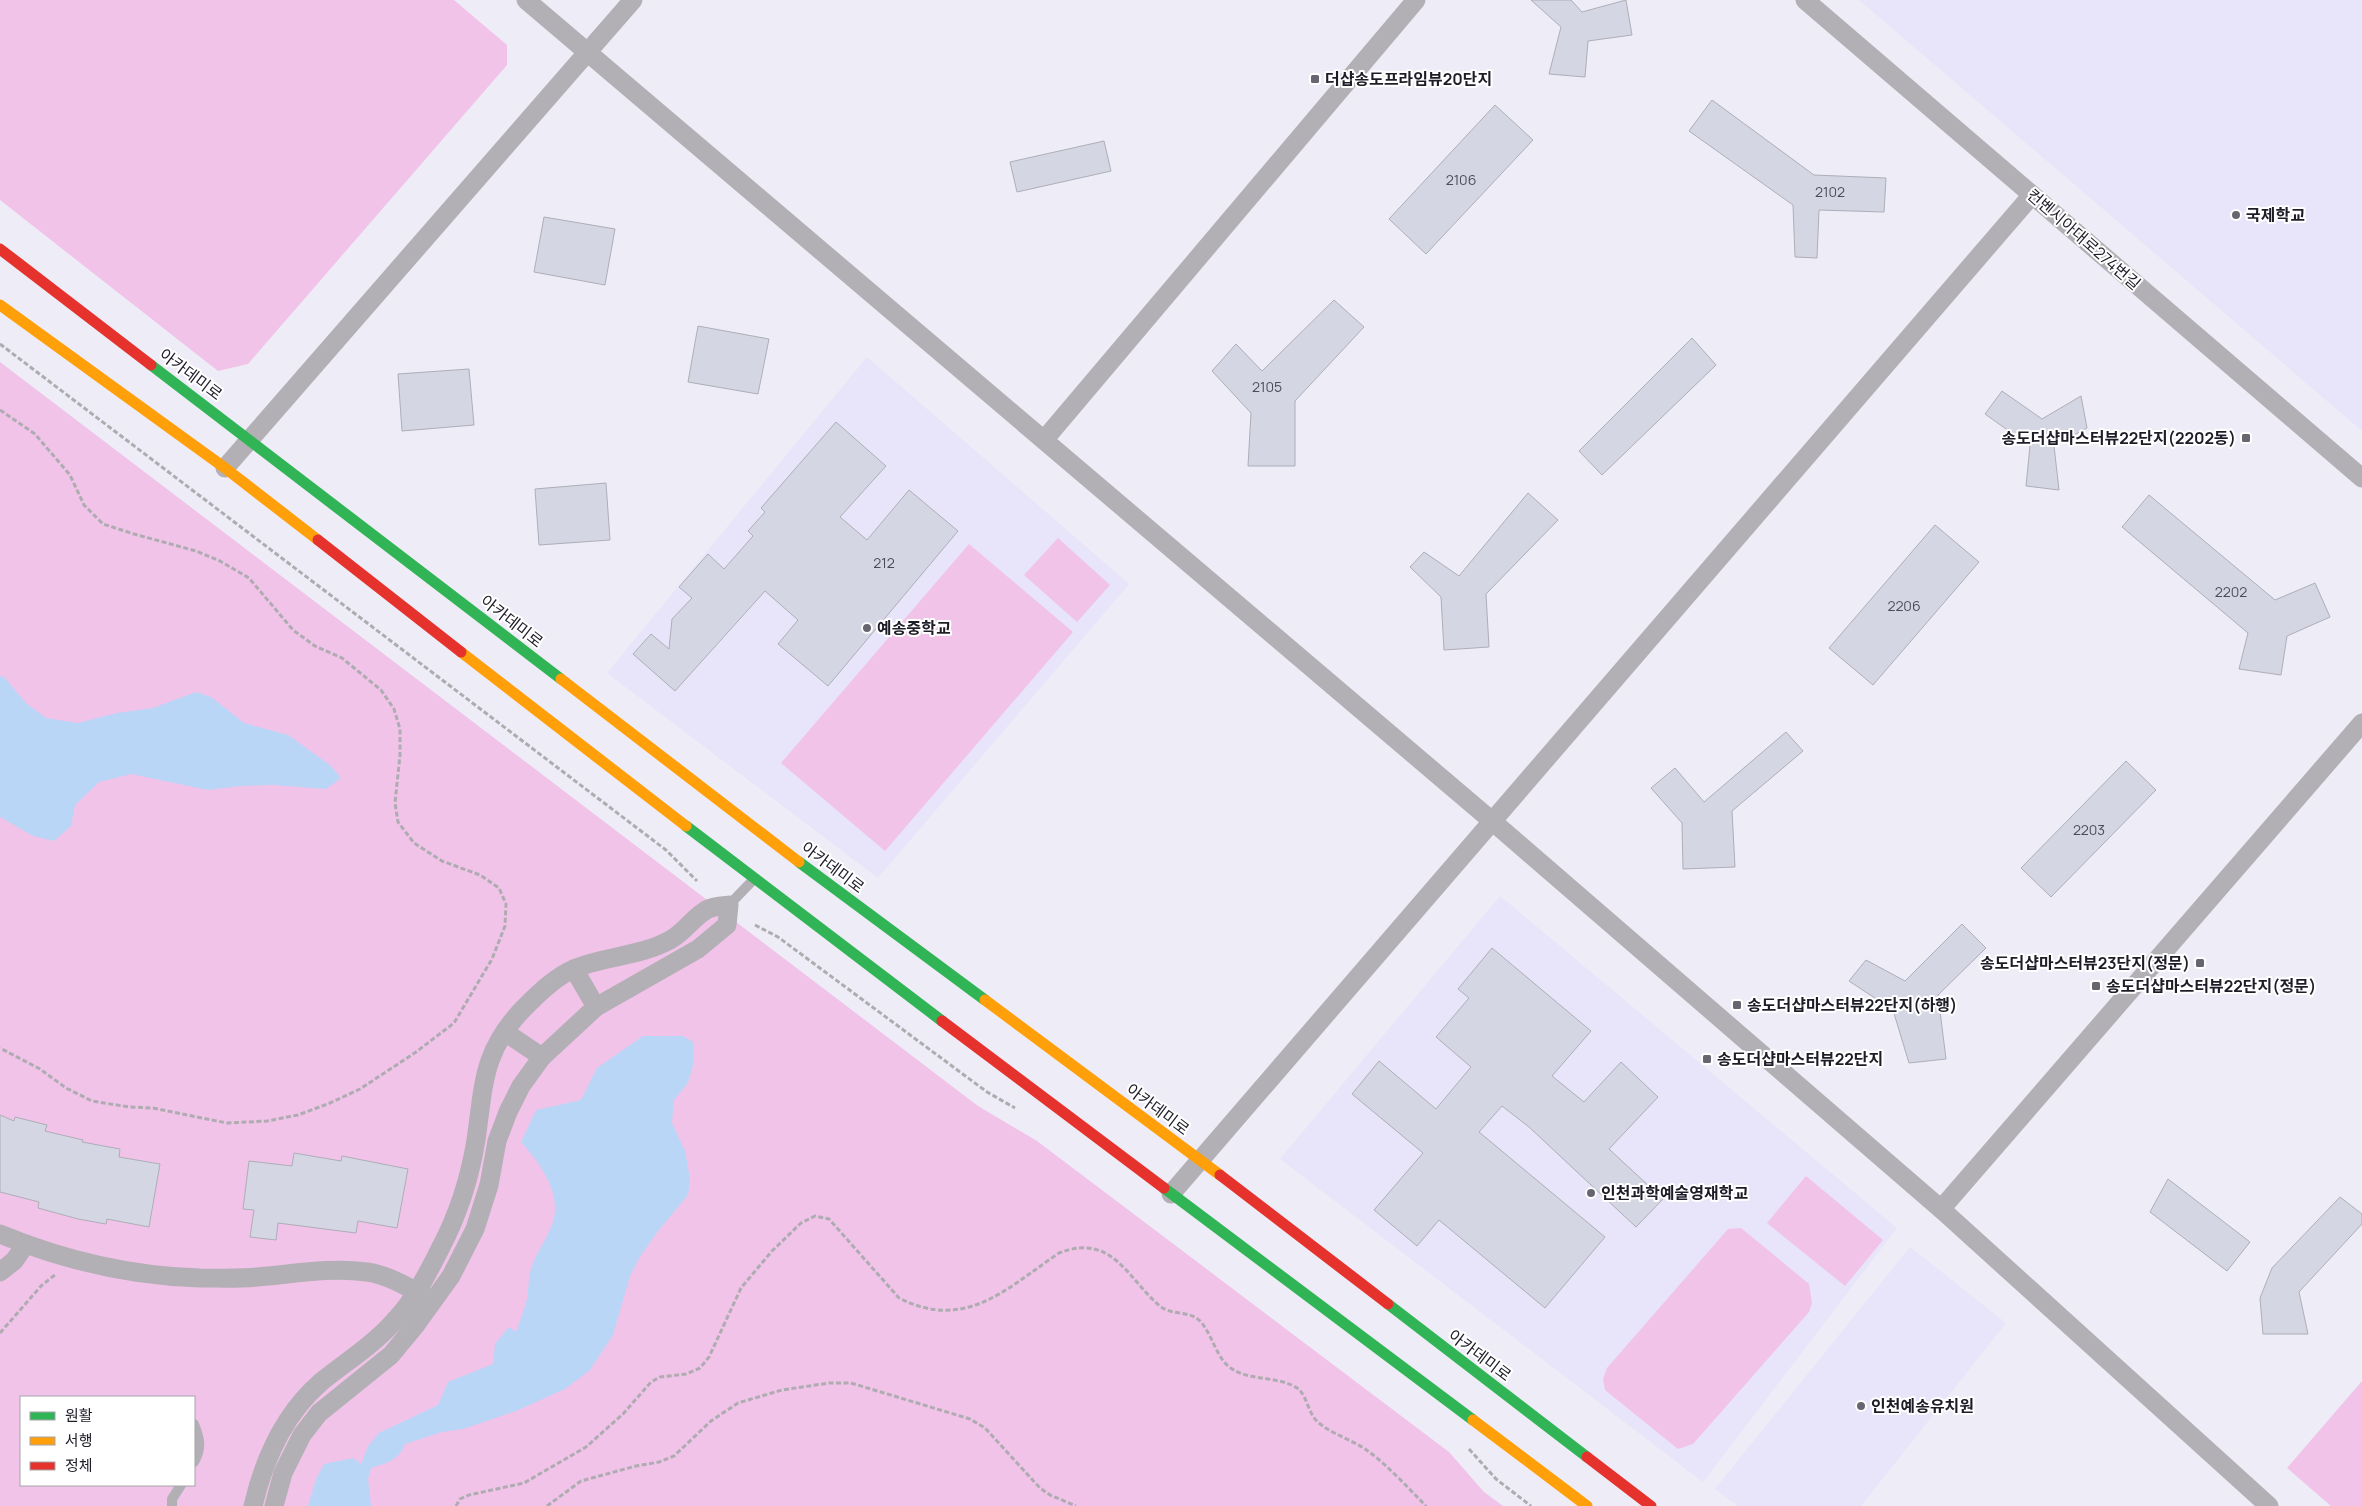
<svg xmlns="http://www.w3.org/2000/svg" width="2362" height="1506" font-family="Manrope,'Noto Sans KR',sans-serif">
  <rect width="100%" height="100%" fill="#eeecf6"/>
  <g fill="#e8e4f9">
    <path d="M1859 0H2362V431Z"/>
    <path d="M867 357 1129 584 878 878 607 673Z"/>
    <path d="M1500 896 1897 1228 1703 1482 1280 1159Z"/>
    <path d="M1910 1247 2006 1323 1861 1506H1738L1715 1489Z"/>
  </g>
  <g fill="#f1c3e9" fill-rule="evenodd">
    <path d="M0 0H454L507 45V65L248 364 218 371 0 200Z"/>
    <path d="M0 362 978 1106 1037 1141 1449 1452 1484 1492 1503 1506H0ZM21 1397H194V1485H21Z"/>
    <path d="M1058 538 1110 585 1077 622 1024 575Z"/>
    <path d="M969 544 1073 632 885 851 781 763Z"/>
    <path d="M1806 1176 1883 1240 1845 1286 1767 1223Z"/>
    <path d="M1741 1228 1809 1284 1812 1303 1809 1312 1693 1444 1678 1449 1605 1390 1603 1379 1607 1368 1728 1229Z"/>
    <path d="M2362 1381V1506H2331L2287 1468Z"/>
  </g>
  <g fill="#bad6f7">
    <path d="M0 676 4 677 26 703 46 718 78 723 117 713 153 708 196 692 211 697 244 723 288 735 330 765 341 778 326 789 273 785 241 786 208 790 131 774 99 782 75 805 71 826 54 841 33 836 0 817Z"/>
    <path d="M643 1036H683L693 1042V1065L688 1083 674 1100 672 1123 685 1151 690 1179 688 1195 658 1231 639 1258 630 1276 613 1335 590 1370 565 1389 516 1411 463 1429 442 1432 405 1444C399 1460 387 1463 371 1468L368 1479 371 1506H308L316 1479 324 1464 353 1458 361 1464 368 1446 379 1433 438 1405 448 1382 493 1364 495 1344 509 1327 516 1332C520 1321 524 1310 527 1299 529 1289 528 1278 531 1269 536 1253 545 1242 551 1227 565 1197 540 1163 521 1142L536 1110 581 1100 597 1068Z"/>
  </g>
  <g fill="#d4d6e4" stroke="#adaeb7">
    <path d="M1531 0H1571L1582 12 1626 0 1632 35 1588 41 1585 77 1549 74 1561 27Z"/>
    <path d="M1712 100 1814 175 1886 178 1884 212 1819 210 1817 258 1795 257 1793 205 1689 131Z"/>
    <path d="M1495 105 1533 140 1426 254 1389 219Z"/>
    <path d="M1104 141 1111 171 1017 192 1010 162Z"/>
    <path d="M544 217 615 229 605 285 534 272Z"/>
    <path d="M1334 300 1364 327 1295 401V466H1248L1251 413 1212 371 1236 344 1262 371Z"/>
    <path d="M698 326 769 339 758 394 688 382Z"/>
    <path d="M1692 338 1716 365 1602 475 1579 451Z"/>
    <path d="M469 369 474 425 402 431 398 374Z"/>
    <path d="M2002 391 2042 419 2081 396 2087 428 2054 446 2059 490 2026 486 2030 446 1985 414Z"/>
    <path d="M836 422 886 466 840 517 867 540 909 490 958 531 828 686 778 644 798 620 765 591 675 691 633 654 651 634 669 649 672 619 692 598 679 587 708 554 724 569 753 536 748 531 765 512 761 508Z"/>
    <path d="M606 483 610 540 539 545 535 489Z"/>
    <path d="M1528 493 1558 520 1486 594 1489 647 1444 650 1441 597 1410 567 1424 552 1459 576Z"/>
    <path d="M2149 495 2275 600 2315 583 2330 617 2287 636 2281 675 2239 669 2248 633 2122 527Z"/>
    <path d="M1935 525 1979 562 1873 685 1829 648Z"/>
    <path d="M1786 732 1803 751 1732 811 1735 867 1683 869 1682 823 1651 788 1675 768 1704 802Z"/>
    <path d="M2126 761 2156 790 2051 897 2021 868Z"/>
    <path d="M1962 924 1986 948 1938 995 1946 1059 1909 1063 1893 1010 1849 981 1866 960 1905 981Z"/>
    <path d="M1492 948 1591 1031 1552 1076 1584 1102 1621 1062 1658 1097 1609 1149 1663 1199 1636 1227 1529 1127 1502 1106 1479 1132 1605 1237 1545 1308 1439 1220 1417 1246 1374 1210 1423 1153 1352 1094 1379 1061 1436 1109 1471 1067 1436 1037 1469 998 1458 989Z"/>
    <path d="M0 1115 14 1121 15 1117 47 1125 45 1131 83 1140 82 1142 120 1149 119 1157 160 1164 149 1227 107 1219 106 1224 78 1219 38 1208 39 1202 0 1192Z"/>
    <path d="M294 1153 341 1161 342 1156 408 1169 397 1228 358 1221 356 1233 278 1223 276 1240 250 1237 254 1210 243 1209 249 1161 292 1166Z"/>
    <path d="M2168 1179 2250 1242 2227 1271 2150 1212Z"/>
    <path d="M2340 1197 2362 1214V1224L2299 1292 2308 1334H2263L2260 1298 2272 1268Z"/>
  </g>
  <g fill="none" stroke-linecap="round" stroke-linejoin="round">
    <g stroke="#aeacb1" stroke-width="3" stroke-dasharray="5 2.5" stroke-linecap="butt">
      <path d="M0 344 666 850 697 881"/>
      <path d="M0 410 35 434 70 475 84 505 103 524 134 534 196 551 220 561 249 578 293 630 315 646 342 658 381 690 394 709 400 729V755L395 803 398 822 414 843 442 861 480 875 499 888 506 904 505 926 492 959 454 1023 416 1052 360 1089 330 1103 298 1115 267 1121 227 1123 153 1108 129 1107 92 1101 66 1088 40 1069 0 1048"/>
      <path d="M755 925 778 937 987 1092 1015 1108"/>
      <path d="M0 1333 41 1286 56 1274"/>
      <path d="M1469 1449 1496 1479 1531 1506"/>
      <path d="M456 1506 460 1499 469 1495 524 1483 586 1447 623 1414 651 1382 660 1377 686 1374 700 1368 709 1357 741 1288 772 1251 801 1223 815 1216 829 1219 899 1298C966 1332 1007 1288 1059 1253 1113 1232 1128 1280 1161 1307 1172 1315 1191 1311 1200 1321 1212 1334 1215 1354 1228 1366 1247 1382 1277 1375 1297 1388 1308 1396 1307 1413 1319 1423 1332 1434 1350 1439 1365 1449 1387 1464 1407 1487 1426 1506"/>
      <path d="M547 1506 581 1481 636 1466 659 1462 674 1456 711 1421 738 1403 782 1390 829 1383H851L970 1419 985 1428 1040 1488 1050 1495 1076 1506"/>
    </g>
    <g stroke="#b2b0b5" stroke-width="10">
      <path d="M729 905 754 879"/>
      <path d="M194 1424C200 1439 202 1448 194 1462"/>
      <path d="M172 1506V1499L181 1485"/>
    </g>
    <g stroke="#b2b0b5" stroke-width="19">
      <path d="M526 0 1492 821 1941 1209 2269 1506"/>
      <path d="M1805 0 2362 478"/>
      <path d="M1044 440 1416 0"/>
      <path d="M225 468 633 0"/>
      <path d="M574 969 596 1007"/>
      <path d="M505 1032 542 1057"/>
      <path d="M1171 1194 2032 195"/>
      <path d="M1941 1209 2362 723"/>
      <path d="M0 1234C63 1260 132 1276 200 1278 219 1278 238 1279 257 1277 294 1274 330 1267 367 1272 388 1275 408 1287 426 1297"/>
      <path d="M0 1272 14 1261 26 1244"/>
      <path d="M253 1506C264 1459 284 1414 321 1382 347 1361 375 1344 397 1318 415 1298 428 1273 440 1249 458 1215 470 1177 476 1140 484 1085 482 1051 524 1008 539 993 556 976 576 968 607 956 641 956 670 940 685 932 694 916 708 909 714 906 723 906 729 905L727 925 698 949 596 1007 542 1057 521 1086 508 1112 497 1141 489 1185 475 1229 451 1276 415 1326 391 1355 319 1413 302 1435 283 1473 274 1506"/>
    </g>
    <g stroke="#30b455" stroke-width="11">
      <path d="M151 365 561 679"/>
      <path d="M686 826 942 1021"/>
      <path d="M799 862 985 1000"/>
      <path d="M1164 1188 1473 1420"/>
      <path d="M1388 1304 1587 1457"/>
    </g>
    <g stroke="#ff9f0a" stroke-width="11">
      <path d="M0 305 225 468 318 540"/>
      <path d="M461 652 686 826"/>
      <path d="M561 679 799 862"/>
      <path d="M985 1000 1220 1175"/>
      <path d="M1473 1420 1587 1506"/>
    </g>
    <g stroke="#e5322d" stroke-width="11">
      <path d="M0 249 151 365"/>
      <path d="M318 540 461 652"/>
      <path d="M942 1021 1164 1188"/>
      <path d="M1220 1175 1388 1304"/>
      <path d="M1587 1457 1651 1506"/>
    </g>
  </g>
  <g fill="#67656f" stroke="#fff" stroke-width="2">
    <rect x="1310" y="74" width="10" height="10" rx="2.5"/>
    <circle cx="2236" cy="215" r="5"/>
    <rect x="2241" y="433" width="10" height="10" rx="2.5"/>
    <circle cx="867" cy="628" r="5"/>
    <rect x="2195" y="958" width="10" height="10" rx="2.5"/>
    <rect x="2091" y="981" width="10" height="10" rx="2.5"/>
    <rect x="1732" y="1000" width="10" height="10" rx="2.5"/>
    <rect x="1702" y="1054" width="10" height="10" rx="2.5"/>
    <circle cx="1591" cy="1193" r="5"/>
    <circle cx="1861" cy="1406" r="5"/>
  </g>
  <g text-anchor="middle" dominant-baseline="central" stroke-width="4" stroke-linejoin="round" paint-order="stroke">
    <g font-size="14" fill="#4c4c57">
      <text x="1461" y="179">2106</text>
      <text x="1830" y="191">2102</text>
      <text x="1267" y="386">2105</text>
      <text x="884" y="562">212</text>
      <text x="2231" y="591">2202</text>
      <text x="1904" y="605">2206</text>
      <text x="2089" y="829">2203</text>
    </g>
    <g font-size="16" font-weight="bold" fill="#1e1c27" stroke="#fff" text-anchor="start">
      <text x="1325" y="79">더샵송도프라임뷰20단지</text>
      <text x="2246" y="215">국제학교</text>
      <text x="2236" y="438" text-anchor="end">송도더샵마스터뷰22단지(2202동)</text>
      <text x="877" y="628">예송중학교</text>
      <text x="2190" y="963" text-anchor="end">송도더샵마스터뷰23단지(정문)</text>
      <text x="2106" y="986">송도더샵마스터뷰22단지(정문)</text>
      <text x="1747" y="1005">송도더샵마스터뷰22단지(하행)</text>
      <text x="1717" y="1059">송도더샵마스터뷰22단지</text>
      <text x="1601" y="1193">인천과학예술영재학교</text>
      <text x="1871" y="1406">인천예송유치원</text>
    </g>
    <g font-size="16" fill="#1e1c27" stroke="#fff">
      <text transform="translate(2084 239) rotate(41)">컨벤시아대로274번길</text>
      <text transform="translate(191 374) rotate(37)">아카데미로</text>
      <text transform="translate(512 621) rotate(38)">아카데미로</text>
      <text transform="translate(833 867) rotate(37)">아카데미로</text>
      <text transform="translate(1158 1109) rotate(37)">아카데미로</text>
      <text transform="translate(1480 1355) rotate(37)">아카데미로</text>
    </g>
  </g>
  <rect x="20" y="1396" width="175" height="90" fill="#ffffff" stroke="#a5a4a9"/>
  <rect x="30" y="1412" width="25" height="8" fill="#30b455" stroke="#a5a4a9"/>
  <text x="65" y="1421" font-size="15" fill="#1e1c27">원활</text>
  <rect x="30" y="1437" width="25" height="8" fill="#ff9f0a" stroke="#a5a4a9"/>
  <text x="65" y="1446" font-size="15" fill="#1e1c27">서행</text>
  <rect x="30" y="1462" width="25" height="8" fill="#e5322d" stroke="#a5a4a9"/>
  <text x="65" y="1471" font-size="15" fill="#1e1c27">정체</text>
</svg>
